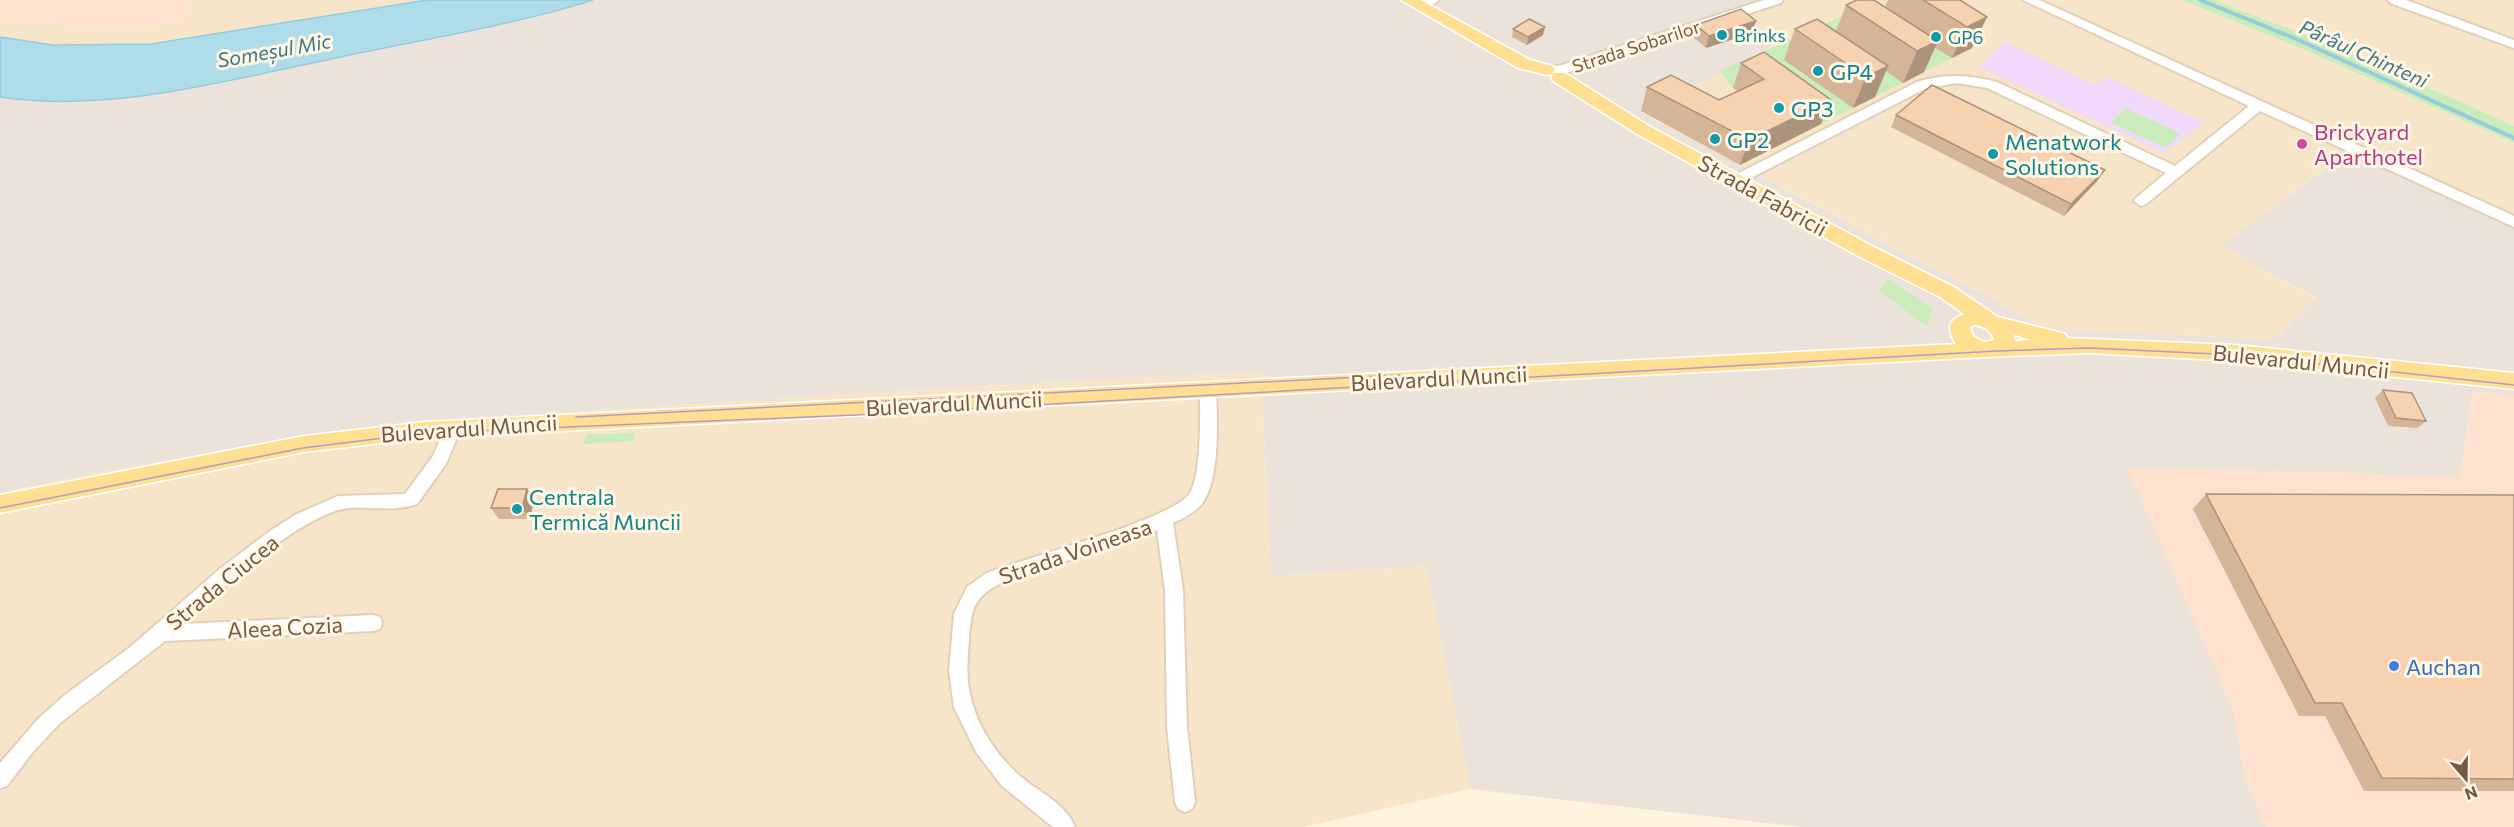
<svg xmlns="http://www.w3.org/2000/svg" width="2514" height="827" font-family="Commissioner,sans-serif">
  <rect width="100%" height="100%" fill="#fef3dc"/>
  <g fill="#f7e5c9">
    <path d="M0 0H427L190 39 115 46 53 45 0 37Z"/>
    <path d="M1776 0H2182L2310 52 2514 143V224L2347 152 2222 246 2317 299 2280 334 2264 339 2048 329 1641 111 1720 71 1845 14 1780 43 1743 11Z"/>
    <path d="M2214 0H2514V126L2354 54Z"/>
    <path d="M1261 371 1271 576 1426 566 1470 789 1304 827H0V493L136 465 437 421 910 390Z"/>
  </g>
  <g fill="#ffe1cf">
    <path d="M0 0H189L181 24 88 27 0 19Z"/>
    <path d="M2472 393 2514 395V827H2269L2263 824 2244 773 2234 711 2126 467 2460 477Z"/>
  </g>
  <path fill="#ebe3d9" d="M593 0H1776L1743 11 1780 43 1641 112 2048 329 2264 339 2280 334 2317 298 2221 246 2348 152 2514 224V395L2472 393 2460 477 2127 467 2234 711 2244 773 2263 824 2268 827H1802L1470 789 1426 566 1271 576 1261 371 910 390 437 421 136 465 0 493V97L44 101 148 96 530 19Z"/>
  <path fill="#f0d9fa" d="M2005 42 2096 85 2106 77 2205 123 2164 153 1979 67Z"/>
  <g fill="#caecba">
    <path d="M2182 0H2214L2354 54 2514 126V143L2310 52Z"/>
    <path d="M1868 4 1952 58 1821 124 1756 77 1733 88 1720 71Z"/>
    <path d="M2125 108 2180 133 2166 148 2111 123Z"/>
    <path d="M1888 279 1932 308 1927 326 1879 291Z"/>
    <path d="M636 433 634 441 582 444 588 434Z"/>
  </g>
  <path fill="#afdce9" stroke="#95cbdb" stroke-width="1.5" d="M427 0H593C511 26 425 39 341 57 230 79 114 114 0 97V37L53 45 151 44Z"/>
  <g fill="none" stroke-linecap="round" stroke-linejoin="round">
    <path stroke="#95cbdb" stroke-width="4" d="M2200 0 2294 38 2514 138"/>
    <g stroke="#e2cfb8" stroke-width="4">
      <g id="minor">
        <path d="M1424 0H1439L1426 10H1418L1416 7Z"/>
        <path d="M1764 0H1783L1781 3 1569 72 1551 75 1544 71 1546 68 1562 65Z"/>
        <path d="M2023 0H2039L2514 216V227L2260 111 2146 204 2141 206 2134 201 2136 198 2166 173 1987 88 1957 83 1927 88 1741 183H1731L1729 180 1731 177 1917 82C1945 73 1969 75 1997 82L2175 166 2249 106Z"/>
        <path d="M2388 0H2406L2514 40V48L2390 3Z"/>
        <path d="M1208 382 1214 384 1216 388C1217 418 1221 480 1201 505 1194 513 1183 518 1173 523L1183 590 1187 727 1195 802 1192 809 1185 812 1178 809 1175 802 1167 727 1165 590 1157 530 1004 582C974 595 971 609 969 639 968 656 966 673 969 689 975 726 1000 762 1030 784 1047 796 1066 806 1075 827H1053L1002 786 976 752 954 707 949 671 954 614 967 587 985 574C1022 558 1173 520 1190 493 1202 472 1200 413 1200 388L1202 384Z"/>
        <path d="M453 421 459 423 461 428 446 464 417 504C387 514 360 503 335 511 282 530 225 586 184 624L373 615 380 617 382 623 380 629 373 631 165 641 60 723 32 753 7 786 0 788V763L39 718 66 694 129 648 221 568 270 531 295 515 338 496 405 494 433 456 447 423Z"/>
      </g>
    </g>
    <g stroke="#fff" stroke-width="3">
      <path id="major" d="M1401 0H1421L1530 60 1553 66 1555 70 1553 73H1565L1649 126 1872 246 1954 287 1998 317 2058 332 2065 334 2068 338 2236 345 2514 373V389L2236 361 2088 353 1986 357 425 438 304 452 0 513V495L304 436 425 422 1956 344C1946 329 1948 320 1964 314L1940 297 1858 256 1637 134 1553 81 1551 77 1553 74 1547 75 1518 68ZM1975 325C1985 327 1991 330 1994 340L1984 342 1973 336 1970 327ZM2013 335 2031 340 2015 341Z"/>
    </g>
    <use href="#minor" fill="#fff" fill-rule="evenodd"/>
    <use href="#major" fill="#ffdf92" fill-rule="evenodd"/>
    <g stroke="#b69bc7" stroke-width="1.5">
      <path d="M576 417 1400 375"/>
      <path d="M0 508 303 448 424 433 855 415 1997 351 2089 348 2237 355 2514 385"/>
    </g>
  </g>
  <g fill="#d4b598">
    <path d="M1888 0H1960L1987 17 1972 48 1952 58 1935 48 1924 72 1903 83 1886 71 1875 97 1853 108 1784 60 1795 29 1836 31 1846 5 1885 7Z"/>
    <path d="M1696 25 1752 33 1706 48 1692 36Z"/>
    <path d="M1513 29 1543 35 1527 45 1512 37Z"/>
    <path d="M1741 63 1831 100 1821 124 1740 165 1641 111 1647 87 1719 100 1738 91 1733 88Z"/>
    <path d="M1896 115 2105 170 2097 181 2064 216 1891 127Z"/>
    <path d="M2383 390 2426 421 2418 428 2388 426 2375 398Z"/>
    <path d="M527 489 534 500 530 519H499L491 508Z"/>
    <path d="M2206 494 2514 495V791H2364L2325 716H2299L2193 509Z"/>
  </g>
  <g fill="#ac937c">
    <path d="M1987 17 1972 48 1952 58 1967 27Z"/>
    <path d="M1756 21 1752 33 1706 48 1709 36Z"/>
    <path d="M1545 27 1543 35 1527 45 1528 37Z"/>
    <path d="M1938 41 1924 72 1903 83 1917 51Z"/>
    <path d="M1888 66 1875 97 1853 108 1866 77Z"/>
    <path d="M1831 100 1821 124 1740 165 1749 140Z"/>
    <path d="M2105 170 2097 181 2064 216 2071 204Z"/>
    <path d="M527 489 534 500 530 519 522 508Z"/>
  </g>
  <g fill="#f6d2b1" stroke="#ac937c" stroke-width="1.5">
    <path d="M1857 0H1874L1938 41 1917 51 1846 5Z"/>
    <path d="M1923 0H1960L1987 17 1967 27Z"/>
    <path d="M1741 9 1756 21 1709 36 1696 25Z"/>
    <path d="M1529 19 1545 27 1528 37 1513 29Z"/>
    <path d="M1817 19 1888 66 1866 77 1795 29Z"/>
    <path d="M1764 52 1831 100 1749 140 1647 87 1671 75 1719 100 1764 79 1741 63Z"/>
    <path d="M1932 85 2105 170 2071 204 1896 115Z"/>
    <path d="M2383 390 2412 393 2426 421 2396 418Z"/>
    <path d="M498 489H527L522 508H491Z"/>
    <path d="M2206 494 2514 495V779L2382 778 2342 703H2315Z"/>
  </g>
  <g fill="#0f9aa8" stroke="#fff6e4" stroke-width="2">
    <circle cx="1722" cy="35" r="6"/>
    <circle cx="1936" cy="37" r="6"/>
    <circle cx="1818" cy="71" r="6"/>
    <circle cx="1779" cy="108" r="6"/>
    <circle cx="1715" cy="139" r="6"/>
    <circle cx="1993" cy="154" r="6"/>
    <circle cx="517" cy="509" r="6"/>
  </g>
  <circle fill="#d1479c" stroke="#fff6e4" stroke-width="2" cx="2302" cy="144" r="6"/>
  <circle fill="#3f7fe0" stroke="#fff6e4" stroke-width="2" cx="2394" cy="666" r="6"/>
  <g text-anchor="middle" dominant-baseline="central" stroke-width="6" stroke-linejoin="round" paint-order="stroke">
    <g font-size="18" fill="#0d838f" stroke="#fff6e4" text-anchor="start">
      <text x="1734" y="35">Brinks</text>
      <text x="1948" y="37">GP6</text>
    </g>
    <g font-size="18" fill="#755943" stroke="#fff6e4">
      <text transform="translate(1636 46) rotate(-18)">Strada Sobarilor</text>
    </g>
    <g font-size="20" font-style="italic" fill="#3b788b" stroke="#fff6e4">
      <text transform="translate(274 50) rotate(-10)">Someșul Mic</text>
      <text transform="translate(2364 53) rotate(24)">Pârâul Chinteni</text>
    </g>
    <g font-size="22" fill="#0d838f" stroke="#fff6e4" text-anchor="start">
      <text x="1830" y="71">GP4</text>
      <text x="1791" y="108">GP3</text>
      <text x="1727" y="139">GP2</text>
      <text x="2005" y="141">Menatwork<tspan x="2005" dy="25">Solutions</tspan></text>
      <text x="529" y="496">Centrala<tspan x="529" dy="25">Termică Muncii</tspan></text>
    </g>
    <g font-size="22" fill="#b23c85" stroke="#fff6e4" text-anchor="start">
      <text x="2314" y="131">Brickyard<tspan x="2314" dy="25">Aparthotel</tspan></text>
    </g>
    <g font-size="22" fill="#755943" stroke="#fff6e4">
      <text transform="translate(1763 195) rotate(29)">Strada Fabricii</text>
      <text transform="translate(2301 361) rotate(6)">Bulevardul Muncii</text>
      <text transform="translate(1439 378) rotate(-3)">Bulevardul Muncii</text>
      <text transform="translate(954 403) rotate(-3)">Bulevardul Muncii</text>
      <text transform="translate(469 428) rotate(-4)">Bulevardul Muncii</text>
      <text transform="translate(1075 551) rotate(-19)">Strada Voineasa</text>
      <text transform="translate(222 582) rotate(-39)">Strada Ciucea</text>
      <text transform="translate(285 627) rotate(-3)">Aleea Cozia</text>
    </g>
    <g font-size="22" fill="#366cbe" stroke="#fff6e4" text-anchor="start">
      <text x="2406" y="666">Auchan</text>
    </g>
  </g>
  <g transform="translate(2466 779) rotate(160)" stroke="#fff6e4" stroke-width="4.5" paint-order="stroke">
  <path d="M0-4.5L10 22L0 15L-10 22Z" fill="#755943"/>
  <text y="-9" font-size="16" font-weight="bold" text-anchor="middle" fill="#755943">N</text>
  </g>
</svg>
